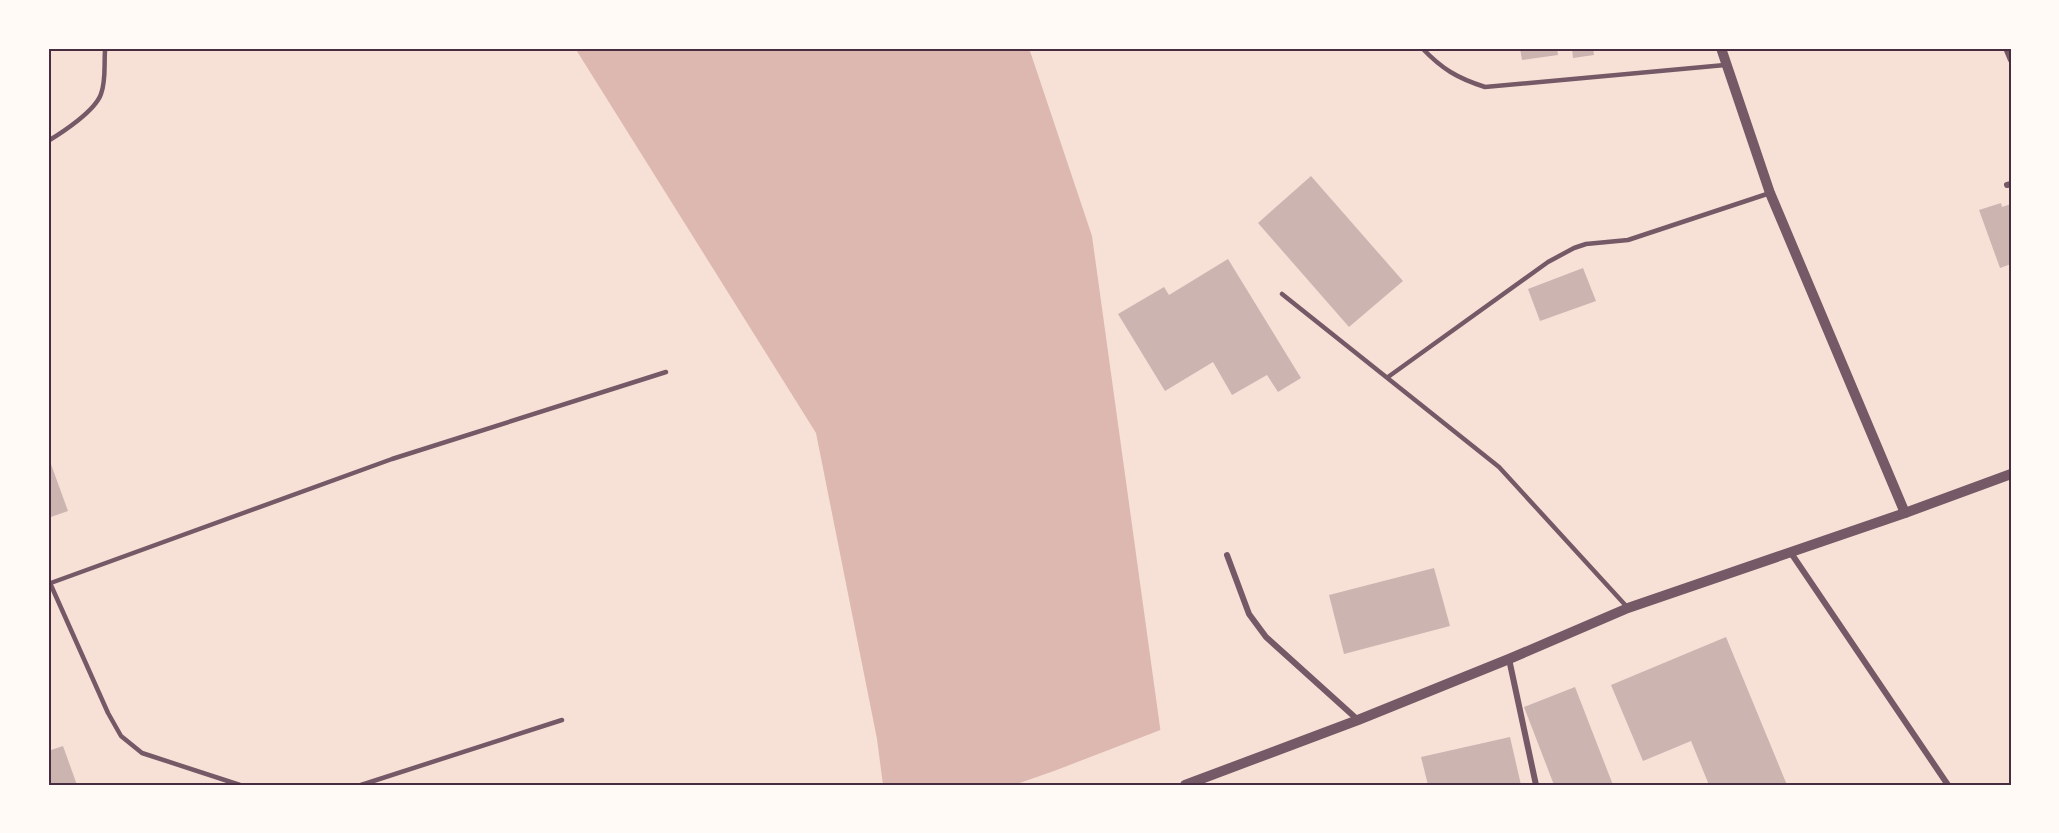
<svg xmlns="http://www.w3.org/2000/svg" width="2059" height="833" font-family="'Exo 2',sans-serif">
  <rect width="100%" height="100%" fill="#f7e1d7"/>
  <path fill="#dcb8b0" d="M575 48H1029L1092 236 1168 785H883L877 739 816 433Z"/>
  <path fill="#f7e1d7" d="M1163 729 1171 785H1014L1054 771Z"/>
  <g fill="#ccb4b1">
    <path d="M1520 48H1557L1558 55 1522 60Z"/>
    <path d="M1572 48H1593L1594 55 1573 58Z"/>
    <path d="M1311 176 1403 281 1349 327 1258 223Z"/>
    <path d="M2001 203 2002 207 2011 204V264L2000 268 1979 210Z"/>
    <path d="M1228 259 1301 378 1278 392 1267 375 1232 395 1213 362 1165 391 1118 314 1164 287 1169 295Z"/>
    <path d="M1583 268 1596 301 1540 321 1528 289Z"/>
    <path d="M48 456 68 511 48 518Z"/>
    <path d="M1434 568 1450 626 1344 654 1329 595Z"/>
    <path d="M1726 637 1787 785H1709L1691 741 1643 761 1611 685Z"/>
    <path d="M1575 687 1613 785H1554L1524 707Z"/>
    <path d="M1510 737 1521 785H1428L1421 757Z"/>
    <path d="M63 746 77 785H48V751Z"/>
  </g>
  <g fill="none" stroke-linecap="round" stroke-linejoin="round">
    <g stroke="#755966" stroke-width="4.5">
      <path d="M1422 48C1442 69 1457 78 1485 87L1725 65"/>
      <path d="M48 141C63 132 95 111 101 94 106 81 104 65 105 51"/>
      <path d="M1282 294 1499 467 1628 608"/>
      <path d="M1388 377 1548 262 1574 248 1586 244 1628 240 1770 193"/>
      <path d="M50 583 108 713 121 736 142 753 240 785"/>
      <path d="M48 584 392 459 666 372"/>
      <path d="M361 785 562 720"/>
    </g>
    <g stroke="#755966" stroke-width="6">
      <path d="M2006 48 2011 60"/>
      <path d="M2007 185 2011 184"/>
      <path d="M1791 553 1948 785"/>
      <path d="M1227 555 1249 614 1266 637 1358 720"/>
      <path d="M1509 659 1536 785"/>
    </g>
    <g stroke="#755966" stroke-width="10">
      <path d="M1721 48 1770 193 1905 513"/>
      <path d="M1185 785 1358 720 1509 659 1628 608 1905 513 2011 474"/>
    </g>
  </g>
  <rect width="2059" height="833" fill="none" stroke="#fffaf5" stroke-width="99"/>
  <rect x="50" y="50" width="1960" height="734" fill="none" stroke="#4a2c40" stroke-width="2"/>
</svg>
